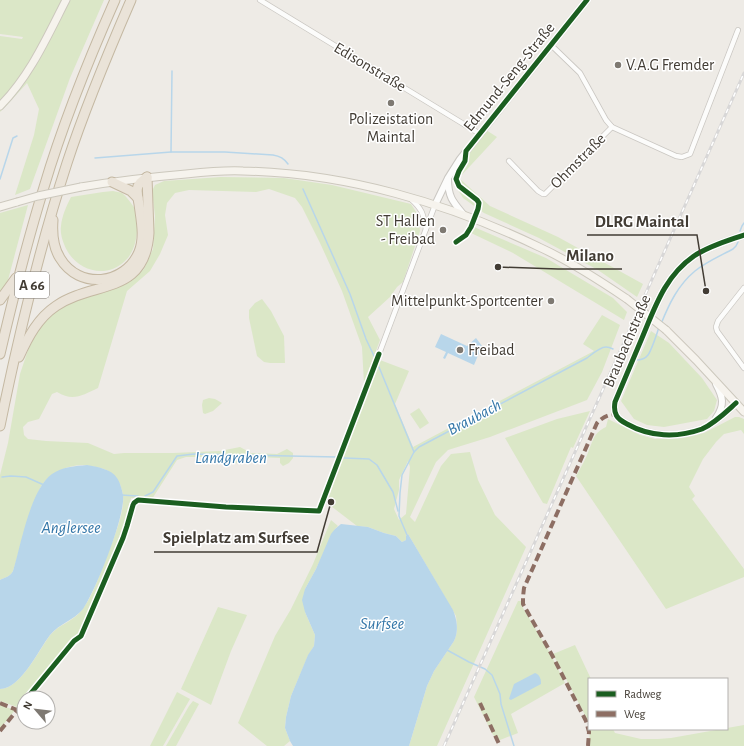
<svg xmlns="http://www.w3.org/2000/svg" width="744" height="746" font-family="'Alegreya Sans',sans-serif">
  <rect width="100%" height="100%" fill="#eeebe6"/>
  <g fill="#dbe7c7" fill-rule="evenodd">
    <path d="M0 0H62C44 35 28 72 0 101V36L22 39 23 37 0 34Z"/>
    <path d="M69 0H104L70 78 30 189 15 195 34 135 39 109 27 83 8 104 0 112V109Z"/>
    <path d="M486 130 497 137 459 178 490 206 558 237 643 284 637 297 598 270 539 238 484 213 463 198 455 185V176L460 167Z"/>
    <path d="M221 177 284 178 332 185 411 204 418 215 420 231 403 282 397 287 390 297 368 317 380 340 364 384 362 347 342 291 320 243 302 207 295 198 269 189 256 192 189 190 175 193 167 203 165 215 168 235 160 254 150 271 127 291 98 388C83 395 73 402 57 392L52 394 39 419 28 422 23 427 24 435 28 439 46 441 88 443 114 454 124 453H173L220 451 240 447 251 453 277 454 287 449 293 453V458L289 463 283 466 280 463V458L252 457 242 462 233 464 220 457H186L177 460 152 499 131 498 121 536 83 626 79 633 24 698 17 707 0 701V689C20 689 38 652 48 638 56 627 62 626 72 619 79 615 85 606 89 599 95 588 99 577 103 565 110 548 125 514 123 496 123 492 121 488 120 484 118 481 111 473 108 471 103 468 96 467 90 466 77 462 55 470 46 480 41 485 38 492 36 498 25 522 21 547 13 571 10 577 5 577 0 580V475L8 443 20 374 29 347 40 328 51 313 76 299 126 284 144 269 153 249 155 216 152 191 155 185 164 181Z"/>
    <path d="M113 191C116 192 120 192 122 193 126 196 134 206 135 210 136 213 136 216 137 219 138 233 136 251 125 261 104 281 73 269 64 244 62 239 60 232 61 226 62 216 66 207 71 197L103 192Z"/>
    <path d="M28 205 8 280 0 293V213Z"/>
    <path d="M474 227 546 258 613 298 627 312 624 320 513 253 471 233Z"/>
    <path d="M262 299 271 311 284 336 285 363H270L264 362 257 356 249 318V310L255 303Z"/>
    <path d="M602 315 620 325 602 372 587 400 490 437 448 450 436 462 410 517 415 522 441 466 451 454 470 452 478 480 495 515 526 547 437 746H409L427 686 434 671 454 641C458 633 457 625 456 616L408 534 406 536V540L402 542 396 536 384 533 368 527 357 526 327 503 338 469 361 411 367 391 380 360 409 371 395 404 413 447 594 351 583 344ZM408 461 410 467 406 514 399 520 394 509 399 490V480Z"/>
    <path d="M651 331 669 343 702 378 717 400 714 411 707 419 664 427 647 425 634 419 621 401Z"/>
    <path d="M209 398 215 399 222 403 213 411 205 414 203 413 202 405 203 400Z"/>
    <path d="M419 408 429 423 420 429 410 414Z"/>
    <path d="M590 411 573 448 571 447 547 504 543 503 505 438 557 419Z"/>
    <path d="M735 417H739L744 419V434L741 430 724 434 716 442 703 459 689 487 695 496 692 499 744 569V577L666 609 576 476C581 467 586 459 589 450 594 438 594 433 606 427L608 419 640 435 655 439 680 437 704 433Z"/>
    <path d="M331 520 338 526 335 529 316 569 305 589V612L315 635 314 646 308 656 291 696 286 717 285 728 290 741 284 746H267L238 723 275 636 291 609 313 564Z"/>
    <path d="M518 601H521L523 608 550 653 565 683 511 714 518 733 500 740 493 735 474 697Z"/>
    <path d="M218 607 247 615 231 651 211 705 181 689Z"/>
    <path d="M575 645 591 679H589V726L587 719 553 654Z"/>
    <path d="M177 692 190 699 163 746H150Z"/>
    <path d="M193 701 199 704 176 746H166L189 706Z"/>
    <path d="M0 705C5 706 10 709 15 710L0 729Z"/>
    <path d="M744 725V746H589L590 729H613L615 733 641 739H658L671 738Z"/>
  </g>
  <g fill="#b8d6ea">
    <path d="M441 334 467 346 476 338 482 346 474 365 448 353 445 359 443 358 446 352 435 347Z"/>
    <path d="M87 465C97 467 112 469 117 478 120 482 122 490 123 495 126 515 95 592 83 609 73 621 60 623 50 635 39 649 21 689 0 689V580C5 577 10 577 13 571 21 545 30 490 52 474 62 467 75 466 87 465Z"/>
    <path d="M341 524 368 527 384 533 396 536 402 542 406 540V536L408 534 453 610C457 620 459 631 454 641L434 671 427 686 409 746H293L290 741 285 728 286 717 291 696 308 655 314 646 315 635 305 612 302 600 305 589 316 569 331 534 335 529Z"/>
    <path d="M535 673C540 675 541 679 541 684L511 700 509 699 514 684Z"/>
  </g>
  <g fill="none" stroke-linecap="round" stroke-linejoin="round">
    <g stroke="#b8d6ea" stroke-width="1.5">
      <path d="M172 71 171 152H225L273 155C280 156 284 158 288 164"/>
      <path d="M95 158 171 152"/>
      <path d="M0 179 13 138 17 136"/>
      <path d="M303 189 350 294 366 339 375 358"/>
      <path d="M740 231 742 226 744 223"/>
      <path d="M661 324C669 304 678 285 695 271 706 262 720 256 733 249L736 246 738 242"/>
      <path d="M636 360C640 360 645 359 648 355 651 351 657 334 659 327"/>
      <path d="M379 367 414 452"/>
      <path d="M344 458 369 459 377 465 393 492 398 511"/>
      <path d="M2 477 11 476 26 477 44 485"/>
      <path d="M121 495 138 496"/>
      <path d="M145 496 153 492 177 456 194 454 337 457"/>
      <path d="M407 535 399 516 400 493 402 475 414 452 419 447 587 358C592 354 600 347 606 347 609 347 611 348 613 349"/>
      <path d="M447 650 469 662 485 669 492 675 500 694 501 704 514 746"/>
    </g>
    <g stroke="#cac7c2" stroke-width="6">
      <g id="minor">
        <path d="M260 0 480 134"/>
        <path d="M551 45 580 73 606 120 612 127 676 156 682 157 690 154 738 30"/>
        <path d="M509 161 538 191 543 194H545L612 127"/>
        <path d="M411 199C423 210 423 214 426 229"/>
        <path d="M744 288 718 321 716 327 717 331 744 368"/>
        <path d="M379 354 435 205"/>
      </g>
    </g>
    <g stroke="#cac7c2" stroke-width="8">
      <g id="tertiary">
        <path d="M448 179C448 197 453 202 464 215"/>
        <path d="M435 205 448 178 460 159 587 0"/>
        <path d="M736 403C726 412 715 423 702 429 677 438 650 437 627 424 617 419 613 414 615 402 624 381 633 359 642 338 655 307 665 276 694 256 709 246 727 241 744 235"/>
        <path d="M716 418C725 405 723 397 716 384"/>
      </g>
    </g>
    <g stroke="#ccc8bd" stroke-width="9">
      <g id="secondary">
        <path d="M0 106C30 76 47 37 66 0"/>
        <path d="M81 187C116 181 151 177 186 174 205 172 224 170 243 171 345 173 448 203 539 247 570 261 599 280 627 299"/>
        <path d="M0 207 17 202"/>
        <path d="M666 330 696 360 744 412"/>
      </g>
    </g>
    <g stroke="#c4b8a2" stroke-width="11">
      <g id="motorway">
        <path d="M112 182 131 191 138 198"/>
        <path d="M53 220C52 233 53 247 60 258 79 290 125 285 139 252 145 237 141 220 139 204 138 199 136 191 138 186 140 182 144 180 147 177"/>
        <path d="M0 300 16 278"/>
        <path d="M0 354C13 298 27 242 44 187 63 123 88 61 115 0"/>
        <path d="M19 357C28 337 38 318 56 306 94 280 145 296 149 233L147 177"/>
        <path d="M0 426C18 338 39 249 67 163 85 108 108 53 131 0"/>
      </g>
    </g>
    <use href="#minor" stroke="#fcfcfb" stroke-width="4.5"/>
    <use href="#tertiary" stroke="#fcfcfb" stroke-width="6"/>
    <use href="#secondary" stroke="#f6f3ed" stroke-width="7"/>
    <use href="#motorway" stroke="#eae3d8" stroke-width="9"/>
    <g stroke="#d8d7d7" stroke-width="3">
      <path id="rail" d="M444 746 744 73"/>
    </g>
    <use href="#rail" stroke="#fff" stroke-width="1.5" stroke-dasharray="4.5" stroke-linecap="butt"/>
    <g stroke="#ccc8bd" stroke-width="9" stroke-linecap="butt">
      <g id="secondary-bridge">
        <path d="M17 202 38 196 81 187"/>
        <path d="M627 299 666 330"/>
      </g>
    </g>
    <use href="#secondary-bridge" stroke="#f6f3ed" stroke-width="7"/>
    <g stroke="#8d6e63" stroke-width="4" stroke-dasharray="8 4" stroke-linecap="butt">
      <path d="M0 703 17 710"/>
      <path d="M480 703 500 746"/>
      <path d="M0 731 24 702"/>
      <path d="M588 746 589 732 586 721 552 655 523 604V597L524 588 597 423C603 417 607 415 615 414"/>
    </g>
    <g stroke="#fff" stroke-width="8">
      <g id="cycleway">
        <path d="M456 242 466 235 471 227 478 209 479 203 477 200 459 186 456 179 459 171 465 161 466 151 587 0"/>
        <path d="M736 403C726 412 715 423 702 429 677 438 650 437 627 424 617 419 613 414 615 402 624 381 633 359 642 338 655 307 665 276 694 256 709 246 727 241 744 235"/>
        <path d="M27 698 74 641 81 636 123 538 127 526 133 505 134 503 138 500 226 507 319 511 379 354"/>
      </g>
    </g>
    <use href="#cycleway" stroke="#1b5e20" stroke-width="5"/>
  </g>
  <g fill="#7e7972" stroke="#fff" stroke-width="1.5">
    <circle cx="618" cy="65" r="4"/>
    <circle cx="391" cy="103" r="4"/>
    <circle cx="443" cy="230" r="4"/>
    <circle cx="551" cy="301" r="4"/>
    <circle cx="460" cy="350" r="4"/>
  </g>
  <g text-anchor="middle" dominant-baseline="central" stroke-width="3" stroke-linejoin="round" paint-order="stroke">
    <rect fill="#fff" stroke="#7b7671" stroke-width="1" x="15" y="272" width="34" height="26" rx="3"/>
    <g font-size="15" font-weight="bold" fill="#423c34">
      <text x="32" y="285">A 66</text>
    </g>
    <g font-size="16" fill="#423c34" stroke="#fff" text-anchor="start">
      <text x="626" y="65">V.A.G Fremder</text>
      <text x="391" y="119" text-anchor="middle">Polizeistation<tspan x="391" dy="18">Maintal</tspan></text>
      <text x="435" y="221" text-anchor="end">ST Hallen<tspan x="435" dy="18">- Freibad</tspan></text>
      <text x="543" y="301" text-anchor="end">Mittelpunkt-Sportcenter</text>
      <text x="468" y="350">Freibad</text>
    </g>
    <g font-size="16" fill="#423c34" stroke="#fff">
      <text transform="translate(370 67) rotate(31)">Edisonstraße</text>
      <text transform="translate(509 77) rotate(-51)">Edmund-Seng-Straße</text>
      <text transform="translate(578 161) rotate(-45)">Ohmstraße</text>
      <text transform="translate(627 341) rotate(-67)">Braubachstraße</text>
    </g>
    <g font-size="17" font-style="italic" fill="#3376a8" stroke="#fff">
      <text transform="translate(474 417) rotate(-28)">Braubach</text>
      <text x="231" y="457">Landgraben</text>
      <text x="71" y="527">Anglersee</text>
      <text x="382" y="623">Surfsee</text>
    </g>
  </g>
  <path fill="none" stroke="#423c34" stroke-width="1.5" d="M706 291L697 235H587M498 267L558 269H622M331 502L317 552H154"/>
  <g fill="#423c34" stroke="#fff" stroke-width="1.5">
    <circle cx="706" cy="291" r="4"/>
    <circle cx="498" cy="267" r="4"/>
    <circle cx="331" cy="502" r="4"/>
  </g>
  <g font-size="17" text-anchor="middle" font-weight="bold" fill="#423c34" stroke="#fff" stroke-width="3" stroke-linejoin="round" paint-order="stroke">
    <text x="642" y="227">DLRG Maintal</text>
    <text x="590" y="261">Milano</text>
    <text x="236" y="543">Spielplatz am Surfsee</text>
  </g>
  <rect x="588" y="678" width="140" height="52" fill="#ffffff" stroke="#b3b1ae"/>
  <rect x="596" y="691" width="20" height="6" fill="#1b5e20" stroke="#b3b1ae"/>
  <text x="624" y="698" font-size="12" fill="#423c34">Radweg</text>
  <rect x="596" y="711" width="20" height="6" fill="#8d6e63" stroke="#b3b1ae"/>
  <text x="624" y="718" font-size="12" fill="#423c34">Weg</text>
  <g transform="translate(36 710) rotate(298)"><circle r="19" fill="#ffffff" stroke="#b3b1ae"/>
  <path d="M0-3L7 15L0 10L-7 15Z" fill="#7e7972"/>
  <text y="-6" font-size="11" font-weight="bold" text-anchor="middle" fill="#423c34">N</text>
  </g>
</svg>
